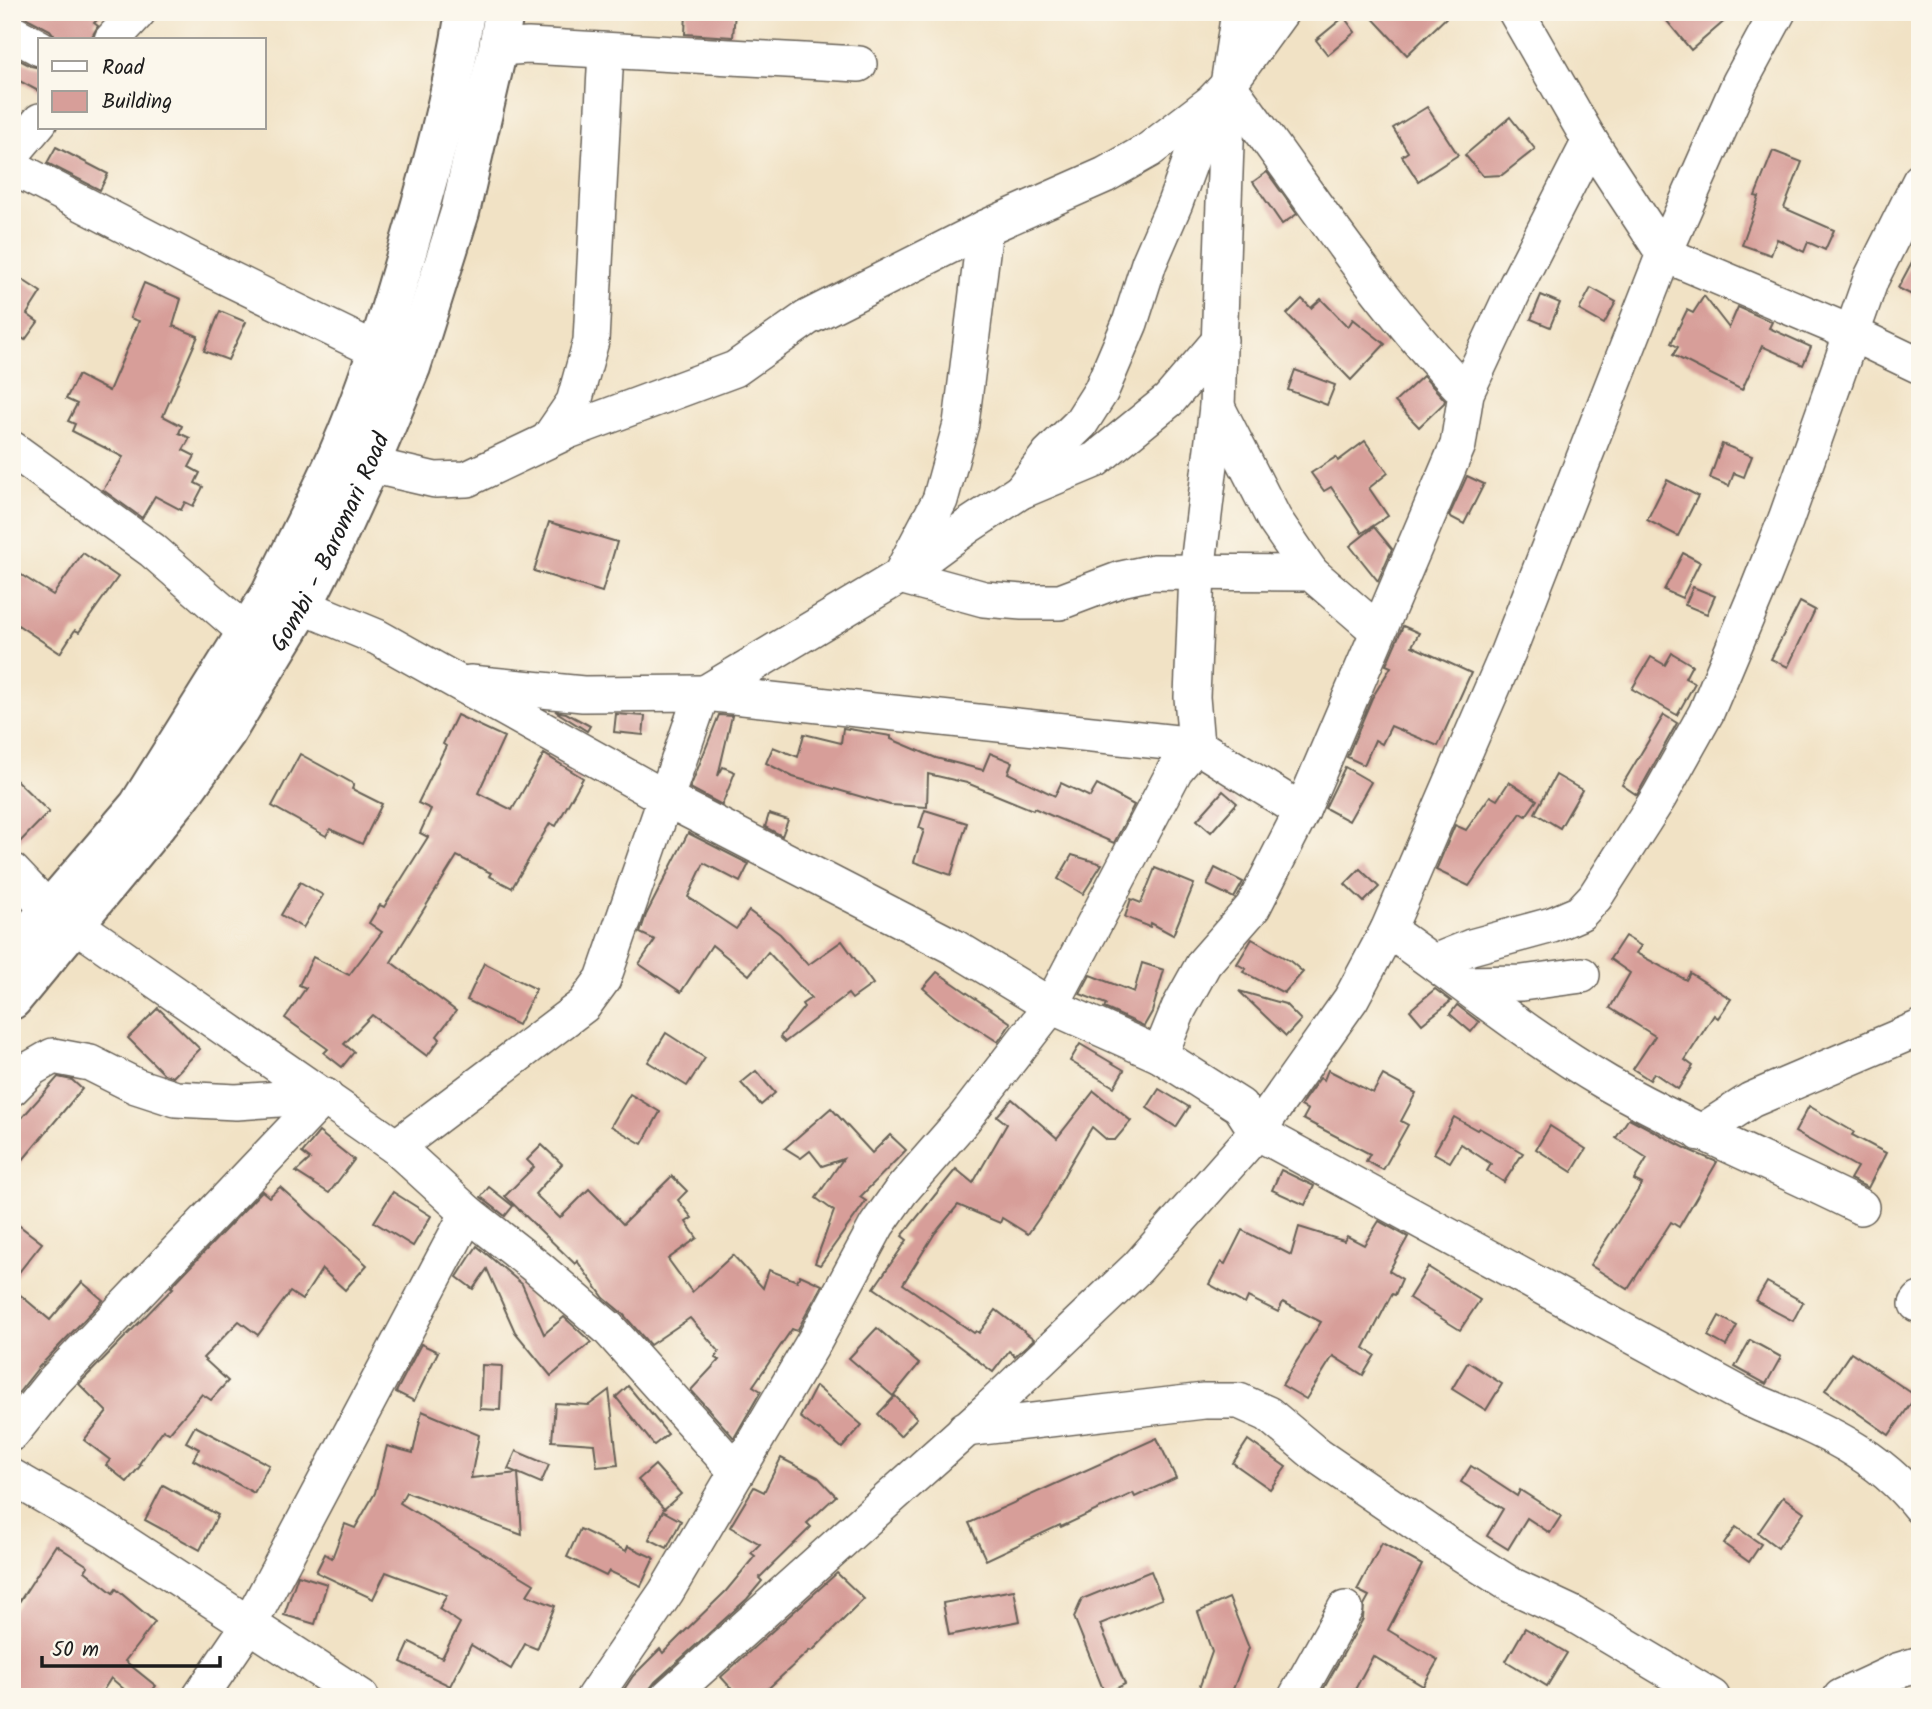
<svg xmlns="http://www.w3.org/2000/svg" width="1932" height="1709" font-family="Kalam,sans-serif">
  <rect width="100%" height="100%" fill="#fbf7ec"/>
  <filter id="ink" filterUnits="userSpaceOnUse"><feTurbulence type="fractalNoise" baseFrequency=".0143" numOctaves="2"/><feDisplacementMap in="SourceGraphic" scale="14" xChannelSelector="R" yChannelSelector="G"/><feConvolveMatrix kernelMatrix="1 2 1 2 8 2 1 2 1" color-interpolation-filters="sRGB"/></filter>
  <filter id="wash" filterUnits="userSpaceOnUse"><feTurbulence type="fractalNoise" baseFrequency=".00686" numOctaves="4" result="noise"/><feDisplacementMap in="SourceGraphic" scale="28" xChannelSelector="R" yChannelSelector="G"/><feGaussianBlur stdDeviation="1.57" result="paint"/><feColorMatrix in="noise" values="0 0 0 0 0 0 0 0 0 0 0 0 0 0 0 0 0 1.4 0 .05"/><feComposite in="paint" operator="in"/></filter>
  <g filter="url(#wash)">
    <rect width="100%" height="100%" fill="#f1e2c5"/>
    <g id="blocks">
      <g fill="#d79e99">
        <path d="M27 12H105L94 23 98 26 90 40H58L50 30 25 17Z"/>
        <path d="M686 12H735L733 37 685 34Z"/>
        <path d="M1367 12H1452L1407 55Z"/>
        <path d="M1676 12H1735L1691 50 1666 20Z"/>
        <path d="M1344 17 1355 32 1328 55 1316 40Z"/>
        <path d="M12 56 31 66 40 68V92L12 77Z"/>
        <path d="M1427 107 1458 155 1418 181 1402 156 1408 152 1393 128Z"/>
        <path d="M1510 117 1535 149 1502 175 1483 176 1465 155Z"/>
        <path d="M56 147 108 174 100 190 47 163Z"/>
        <path d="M1773 151 1802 162 1784 208 1834 230 1825 250 1808 242 1804 252 1777 239 1771 255 1742 245 1759 197 1755 196Z"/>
        <path d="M1267 172 1297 214 1282 224 1253 182Z"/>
        <path d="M1920 247V299L1898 288Z"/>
        <path d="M12 273 41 292 27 314 38 322 25 340 15 333 12 337Z"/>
        <path d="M144 283 181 299 173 326 198 336 163 416 182 426 179 433 190 438 183 450 195 456 189 467 200 473 195 483 203 487 193 506 185 502 181 510 155 496 142 518 103 490 123 457 72 431 75 424 68 421 77 404 66 399 78 375 109 391 139 321 130 318Z"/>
        <path d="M1591 288 1616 302 1604 324 1579 310Z"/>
        <path d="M1541 295 1560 303 1550 327 1531 319Z"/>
        <path d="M1704 296 1729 328 1738 307 1772 322 1769 328 1811 347 1803 365 1762 346 1742 390 1673 355 1678 347 1671 343 1687 310 1693 313Z"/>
        <path d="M1302 299 1311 308 1321 299 1348 327 1353 319 1385 344 1351 380 1287 314Z"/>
        <path d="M220 311 246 322 228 360 204 351Z"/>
        <path d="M1295 370 1335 385 1327 405 1288 390Z"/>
        <path d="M1423 376 1445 400 1444 403 1419 427 1395 402Z"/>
        <path d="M1365 441 1388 473 1369 488 1388 516 1362 533 1331 487 1324 491 1311 473 1336 457 1338 461Z"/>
        <path d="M1722 444 1752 456 1744 477 1734 473 1729 486 1710 478Z"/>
        <path d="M1467 476 1484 484 1464 524 1449 516Z"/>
        <path d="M1667 480 1698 496 1678 536 1647 520Z"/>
        <path d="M549 522 617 542 602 592 534 571Z"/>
        <path d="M1374 527 1392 549 1378 581 1350 546Z"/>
        <path d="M83 553 118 577 79 632 75 630 60 653 12 621V569L53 595Z"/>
        <path d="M1683 553 1700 562 1682 598 1664 590Z"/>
        <path d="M1693 587 1715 596 1707 614 1685 605Z"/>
        <path d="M1800 602 1815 610 1788 667 1771 659Z"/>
        <path d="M1403 626 1419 633 1412 646 1471 673 1438 746 1391 726 1382 744 1375 740 1364 765 1347 757 1372 698 1391 667 1386 665Z"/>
        <path d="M1672 653 1692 665 1685 678 1695 683 1677 715 1632 689 1651 657 1665 665Z"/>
        <path d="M555 711 566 713 590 726 587 731Z"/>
        <path d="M616 714 645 716 643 735 614 732Z"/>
        <path d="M457 715 504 737 478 793 512 810 544 754 583 778 556 826 550 823 512 888 489 876 491 873 457 856 391 962 456 1011 437 1036 440 1039 427 1056 372 1015 344 1044 354 1052 342 1067 324 1053 328 1049 285 1018 306 988 299 985 313 957 349 975 382 932 369 923 380 905 384 907 428 837 420 833 431 809 418 803 446 746 443 744Z"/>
        <path d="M719 715 732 716 718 776 723 767 735 772 722 805 690 788Z"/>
        <path d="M1664 715 1677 723 1637 795 1622 785Z"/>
        <path d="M843 728 891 736V739L936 758 983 770 990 753 1012 762 1008 773 1055 796 1061 783 1090 797 1097 785 1134 805 1114 843 1034 808 1033 810 967 783 928 774 927 807 890 805 793 777 766 763 773 747 798 757 804 734 841 743Z"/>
        <path d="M300 754 354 784 352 789 382 804 362 844 330 829 326 836 272 806Z"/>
        <path d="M1345 767 1371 782 1349 821 1325 808Z"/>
        <path d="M1556 775 1582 790 1560 828 1535 813Z"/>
        <path d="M12 776 49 812 12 850Z"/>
        <path d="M1509 782 1537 800 1526 816 1521 813 1469 886 1436 870 1455 825 1466 830 1490 796 1497 800Z"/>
        <path d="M1223 791 1237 803 1211 832 1197 820Z"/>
        <path d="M925 810 967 823 951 875 914 862 924 830 919 828Z"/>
        <path d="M769 814 788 820 782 836 765 827Z"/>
        <path d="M688 833 749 864 740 882 704 863 688 897 736 929 749 911 780 934 808 965 842 941 873 984 852 999 848 994 785 1042 780 1037 804 1007 802 1004 811 998 768 952 749 975 712 945 681 992 639 964 655 940 640 933 646 915Z"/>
        <path d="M1072 855 1102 864 1083 894 1058 879Z"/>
        <path d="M1155 868 1194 884 1173 935 1151 923 1150 927 1125 917 1131 899 1141 903Z"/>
        <path d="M1215 868 1243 882 1234 898 1207 885Z"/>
        <path d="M1360 869 1379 887 1364 902 1345 884Z"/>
        <path d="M300 882 323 895 303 928 281 915Z"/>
        <path d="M1625 936 1641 946 1636 953 1686 980 1690 973 1731 999 1718 1018 1714 1015 1685 1060 1693 1066 1678 1089 1654 1073 1650 1080 1633 1069 1655 1036 1610 1008 1630 973 1610 959Z"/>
        <path d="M1252 939 1290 961 1303 972 1284 993 1243 972 1246 969 1237 964Z"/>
        <path d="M484 963 536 989 518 1025 467 1000Z"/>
        <path d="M1142 963 1164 970 1152 1012 1144 1026 1104 1008 1106 1004 1080 994 1090 975 1134 992Z"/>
        <path d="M937 972 1011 1023 998 1042 947 1009 923 988Z"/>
        <path d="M1435 989 1451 1001 1422 1024 1410 1010Z"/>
        <path d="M1239 991 1285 1004 1301 1020 1286 1036Z"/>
        <path d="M1457 1005 1479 1022 1471 1032 1450 1014Z"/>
        <path d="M158 1008 200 1049 173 1077 164 1074 128 1038Z"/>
        <path d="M666 1033 705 1058 687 1086 648 1062Z"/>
        <path d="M1080 1044 1124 1070 1114 1087 1070 1061Z"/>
        <path d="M1328 1070 1373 1093 1383 1075 1416 1093 1401 1121 1408 1125 1383 1170 1366 1161 1370 1154 1303 1119 1308 1110 1301 1106 1304 1100 1320 1078 1324 1080Z"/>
        <path d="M756 1071 775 1093 761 1105 741 1083Z"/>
        <path d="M58 1077 72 1080 82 1089 12 1173V1129Z"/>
        <path d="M1159 1089 1189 1107 1176 1127 1147 1108Z"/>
        <path d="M1094 1091 1131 1121 1115 1140H1107L1092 1127 1069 1166 1048 1205 1028 1234 1002 1218 1000 1223 958 1205 935 1233 903 1284 974 1333 976 1331 979 1333 996 1310 1034 1339 1015 1356 1009 1351 993 1372 956 1344 874 1288 907 1240 902 1236 956 1169 973 1183 1007 1124 997 1116 1012 1099 1057 1138Z"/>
        <path d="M630 1094 660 1112 642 1144 611 1126Z"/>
        <path d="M1809 1106 1854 1132 1852 1135 1886 1153 1868 1188 1850 1179 1857 1167 1795 1132Z"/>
        <path d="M831 1108 872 1153 890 1135 906 1150 860 1197 866 1201 820 1265 815 1263 834 1211 816 1198 843 1159 822 1166 810 1151 801 1158 785 1148Z"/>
        <path d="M1454 1117 1477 1130 1479 1128 1523 1153 1504 1182 1487 1171 1491 1164 1461 1144 1450 1162 1434 1153Z"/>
        <path d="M1629 1118 1691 1151 1717 1162 1679 1227 1671 1222 1628 1289 1590 1265 1642 1184 1634 1180 1647 1158 1616 1138Z"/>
        <path d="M1550 1126 1586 1149 1572 1172 1536 1149Z"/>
        <path d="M319 1132 354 1160 329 1193 296 1172 310 1159 302 1153Z"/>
        <path d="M542 1145 562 1164 535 1194 560 1218 589 1189 623 1224 672 1176 687 1191 678 1200 692 1218 686 1222 697 1238 668 1259 692 1292 733 1255 763 1288 769 1270 797 1281 800 1275 822 1285 797 1331 792 1329 753 1386 761 1391 734 1438 691 1390 719 1360 715 1358 719 1351 690 1318 650 1345 623 1314 604 1298 577 1261 575 1264 505 1196 534 1167 527 1160Z"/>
        <path d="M1281 1170 1314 1186 1305 1205 1272 1190Z"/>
        <path d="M280 1187 367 1265 345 1290 322 1269 302 1300 290 1292 258 1335 239 1321 203 1358 228 1381 211 1400 202 1394 169 1433 163 1430 139 1464 141 1465 127 1482 106 1465 110 1460 84 1440 107 1412 79 1384 173 1288 171 1287 262 1191 269 1197Z"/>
        <path d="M489 1187 513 1206 505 1216 481 1197Z"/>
        <path d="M393 1192 431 1216 413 1246 374 1222Z"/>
        <path d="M12 1220 42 1243 12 1281Z"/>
        <path d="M1379 1221 1408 1237 1389 1271 1402 1279 1395 1295 1392 1294 1364 1348 1375 1355 1363 1375 1333 1356 1306 1399 1282 1385 1321 1322 1283 1302 1278 1312 1248 1297 1245 1304 1209 1284 1221 1262 1225 1264 1242 1230 1291 1255 1299 1227 1344 1241 1347 1236 1364 1245Z"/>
        <path d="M477 1246 522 1284 544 1334 564 1317 591 1342 551 1376 515 1332 487 1269 473 1289 457 1277Z"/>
        <path d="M1428 1267 1480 1300 1460 1330 1409 1298Z"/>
        <path d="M82 1282 103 1300 39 1367 12 1401V1288L50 1320Z"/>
        <path d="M1767 1282 1803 1302 1793 1321 1756 1301Z"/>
        <path d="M1719 1316 1737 1326 1726 1346 1708 1336Z"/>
        <path d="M877 1328 919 1364 893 1396 849 1358Z"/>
        <path d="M1750 1340 1781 1357 1766 1384 1735 1367Z"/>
        <path d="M421 1344 438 1352 414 1401 396 1392Z"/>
        <path d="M1851 1352 1916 1396 1889 1435 1825 1390Z"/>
        <path d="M1468 1362 1502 1384 1486 1410 1452 1389Z"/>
        <path d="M482 1365 502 1366 500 1410 480 1409Z"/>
        <path d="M628 1386 668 1434 654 1445 616 1397Z"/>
        <path d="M816 1386 862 1425 842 1448 820 1429 819 1431 800 1417Z"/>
        <path d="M609 1390 618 1465 597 1467 594 1444 552 1441 555 1403 589 1405Z"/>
        <path d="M895 1396 917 1418 900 1436 878 1414Z"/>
        <path d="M422 1411 479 1435 471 1478 518 1473 508 1469 516 1451 549 1465 541 1483 518 1473 522 1535 406 1492 400 1503 534 1584 527 1595 555 1606 537 1649 525 1644 511 1669 471 1645 450 1686 401 1662 410 1642 442 1658 460 1623 439 1609 447 1595 386 1572 373 1599 316 1572 325 1554 332 1558 345 1524 355 1528 375 1493 387 1446 413 1453Z"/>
        <path d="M195 1426 269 1465 254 1493 193 1460 199 1449 186 1442Z"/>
        <path d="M1157 1438 1176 1478 1135 1497 1133 1493 1061 1527 1060 1525 986 1560 969 1523Z"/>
        <path d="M1248 1440 1286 1467 1270 1489 1233 1463Z"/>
        <path d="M781 1458 818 1477 836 1496 807 1523 811 1527 759 1578 762 1581 747 1599 655 1682 649 1690 648 1697H619L633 1676 660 1649 663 1653 679 1637 726 1591 755 1556 751 1553 760 1544 730 1527 754 1487 764 1492Z"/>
        <path d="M655 1465 681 1494 664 1509 638 1480Z"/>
        <path d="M1471 1466 1517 1496 1520 1490 1561 1516 1550 1533 1527 1518 1508 1549 1487 1536 1503 1509 1461 1482Z"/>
        <path d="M163 1485 218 1515 200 1550 145 1520Z"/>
        <path d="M1783 1497 1804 1512 1778 1548 1758 1533Z"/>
        <path d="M663 1511 681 1521 667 1548 649 1539Z"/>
        <path d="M1736 1527 1761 1544 1749 1562 1724 1544Z"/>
        <path d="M580 1529 626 1551 628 1546 654 1558 641 1586 609 1571 606 1576 567 1557Z"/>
        <path d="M1382 1543 1422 1565 1388 1630 1438 1660 1423 1686 1373 1656 1351 1697H1319L1363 1619 1364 1605 1369 1596 1357 1590Z"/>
        <path d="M56 1545 88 1566 85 1571 113 1593 116 1589 155 1622 125 1661 156 1686 147 1697H133L111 1678 99 1697H24L12 1688V1613Z"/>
        <path d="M1151 1571 1162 1599 1100 1624 1125 1684 1105 1694 1074 1617 1082 1599Z"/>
        <path d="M837 1573 864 1599 812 1651 810 1650 759 1697H739L721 1677Z"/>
        <path d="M298 1575 327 1584 315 1624 284 1615Z"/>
        <path d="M1014 1590 1020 1621 949 1635 943 1603Z"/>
        <path d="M1229 1598 1249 1648 1230 1697H1196L1212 1652 1198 1612Z"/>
        <path d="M1525 1628 1567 1653 1547 1686 1506 1661Z"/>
      </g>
    </g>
  </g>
  <g filter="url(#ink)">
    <use href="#blocks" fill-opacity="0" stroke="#676157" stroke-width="2"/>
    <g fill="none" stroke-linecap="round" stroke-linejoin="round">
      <g stroke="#676157" stroke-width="38">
        <g id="minor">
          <path d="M1516 12 1590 141 1664 254 1851 333 1920 366"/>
          <path d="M12 33 40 48"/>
          <path d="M112 40 138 12"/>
          <path d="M498 48 528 46 859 64"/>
          <path d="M1228 85C1306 189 1376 300 1466 393"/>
          <path d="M12 154 40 121"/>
          <path d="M12 167 195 262 378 351"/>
          <path d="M985 228 961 424 940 500 900 576 984 599 1022 602H1060L1121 579 1153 572 1311 573 1378 631"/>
          <path d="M1217 407 1274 519 1311 573"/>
          <path d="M548 440 574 402 591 341 606 51"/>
          <path d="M12 449 152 550 246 632"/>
          <path d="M370 465 435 480 467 479 568 431 735 369 807 318 985 228 1105 175 1149 150 1212 102 1228 85 1281 12"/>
          <path d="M1021 491 1049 454 1080 424 1101 391 1130 323 1149 263 1175 203 1212 102"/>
          <path d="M278 596 377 637 665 798 954 947 1051 1006 1160 1055 1240 1106 1257 1132 1751 1400C1815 1427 1875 1450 1920 1507"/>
          <path d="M470 683 583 694 705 693 1196 745 1302 811"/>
          <path d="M12 871 49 910 76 925 396 1147 468 1213 538 1268 608 1328 737 1472"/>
          <path d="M1388 930C1461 981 1530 1038 1607 1083 1689 1130 1777 1165 1861 1207"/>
          <path d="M1434 962 1471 947 1552 925 1580 913 1595 897 1659 797 1706 713 1757 592 1786 519 1871 279 1920 181"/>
          <path d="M1464 984 1522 983 1582 975"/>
          <path d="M1160 1055 1179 1008 1204 963 1253 907 1302 811 1458 445 1466 393 1516 286 1590 141"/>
          <path d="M12 1088 32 1068 53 1056 90 1063 136 1086 176 1099 236 1102 325 1096"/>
          <path d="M1700 1133 1751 1100 1920 1028"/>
          <path d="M396 1147 584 1005 603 979 700 699 705 693 900 576 968 526 1021 491 1095 460 1169 400 1220 340"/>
          <path d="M1917 1304 1920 1300"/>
          <path d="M965 1429 1204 1401H1239L1268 1414 1318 1456 1445 1543 1511 1585 1573 1614 1712 1697"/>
          <path d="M12 1433 54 1381 325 1096"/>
          <path d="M12 1477 106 1531 361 1697"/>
          <path d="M200 1697 249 1625 468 1213"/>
          <path d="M594 1697 666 1592 815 1340 877 1225 901 1191 963 1120 1051 1006 1175 770 1196 745 1192 697 1197 573 1217 407 1228 85 1239 12"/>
          <path d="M668 1697 990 1408 1138 1267 1257 1132 1351 999 1388 930 1508 652 1664 254 1740 82 1778 12"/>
          <path d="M1296 1697 1345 1609"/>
          <path d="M1841 1697 1897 1671 1920 1664"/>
        </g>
      </g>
      <g stroke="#676157" stroke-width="42">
        <g id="major">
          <path d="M12 953 138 806 271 593C293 547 317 501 338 454 366 391 386 325 405 259 429 178 452 96 465 12"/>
          <path id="s1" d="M12 1000 180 797 226 733 303 606 331 550 370 465 411 367 460 212 498 48 504 12"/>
        </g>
      </g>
      <use href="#minor" stroke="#fff" stroke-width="35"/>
      <use href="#major" stroke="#fff" stroke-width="38"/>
    </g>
  </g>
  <g text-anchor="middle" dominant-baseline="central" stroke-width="6" stroke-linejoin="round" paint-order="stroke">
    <g font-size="24" fill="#1c1c1c" stroke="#fbf7ec">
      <text stroke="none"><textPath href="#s1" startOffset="560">Gombi - Baromari Road</textPath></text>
    </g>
  </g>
  <rect width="1932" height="1709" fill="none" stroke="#fbf7ec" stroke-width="42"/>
  <rect x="38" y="38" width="228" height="91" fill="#fbf7ec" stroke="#a29f99" stroke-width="2"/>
  <rect x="52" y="61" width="35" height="10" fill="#ffffff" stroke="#a29f99" stroke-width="2"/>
  <text x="102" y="74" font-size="21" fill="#1c1c1c">Road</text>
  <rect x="52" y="91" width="35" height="21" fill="#d79e99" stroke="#a29f99" stroke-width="2"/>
  <text x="102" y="108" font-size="21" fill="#1c1c1c">Building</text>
  <path d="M42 1656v10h178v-10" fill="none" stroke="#1c1c1c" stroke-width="3.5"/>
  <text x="52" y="1656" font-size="21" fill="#1c1c1c" stroke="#fbf7ec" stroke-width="5" paint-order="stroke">50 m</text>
</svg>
